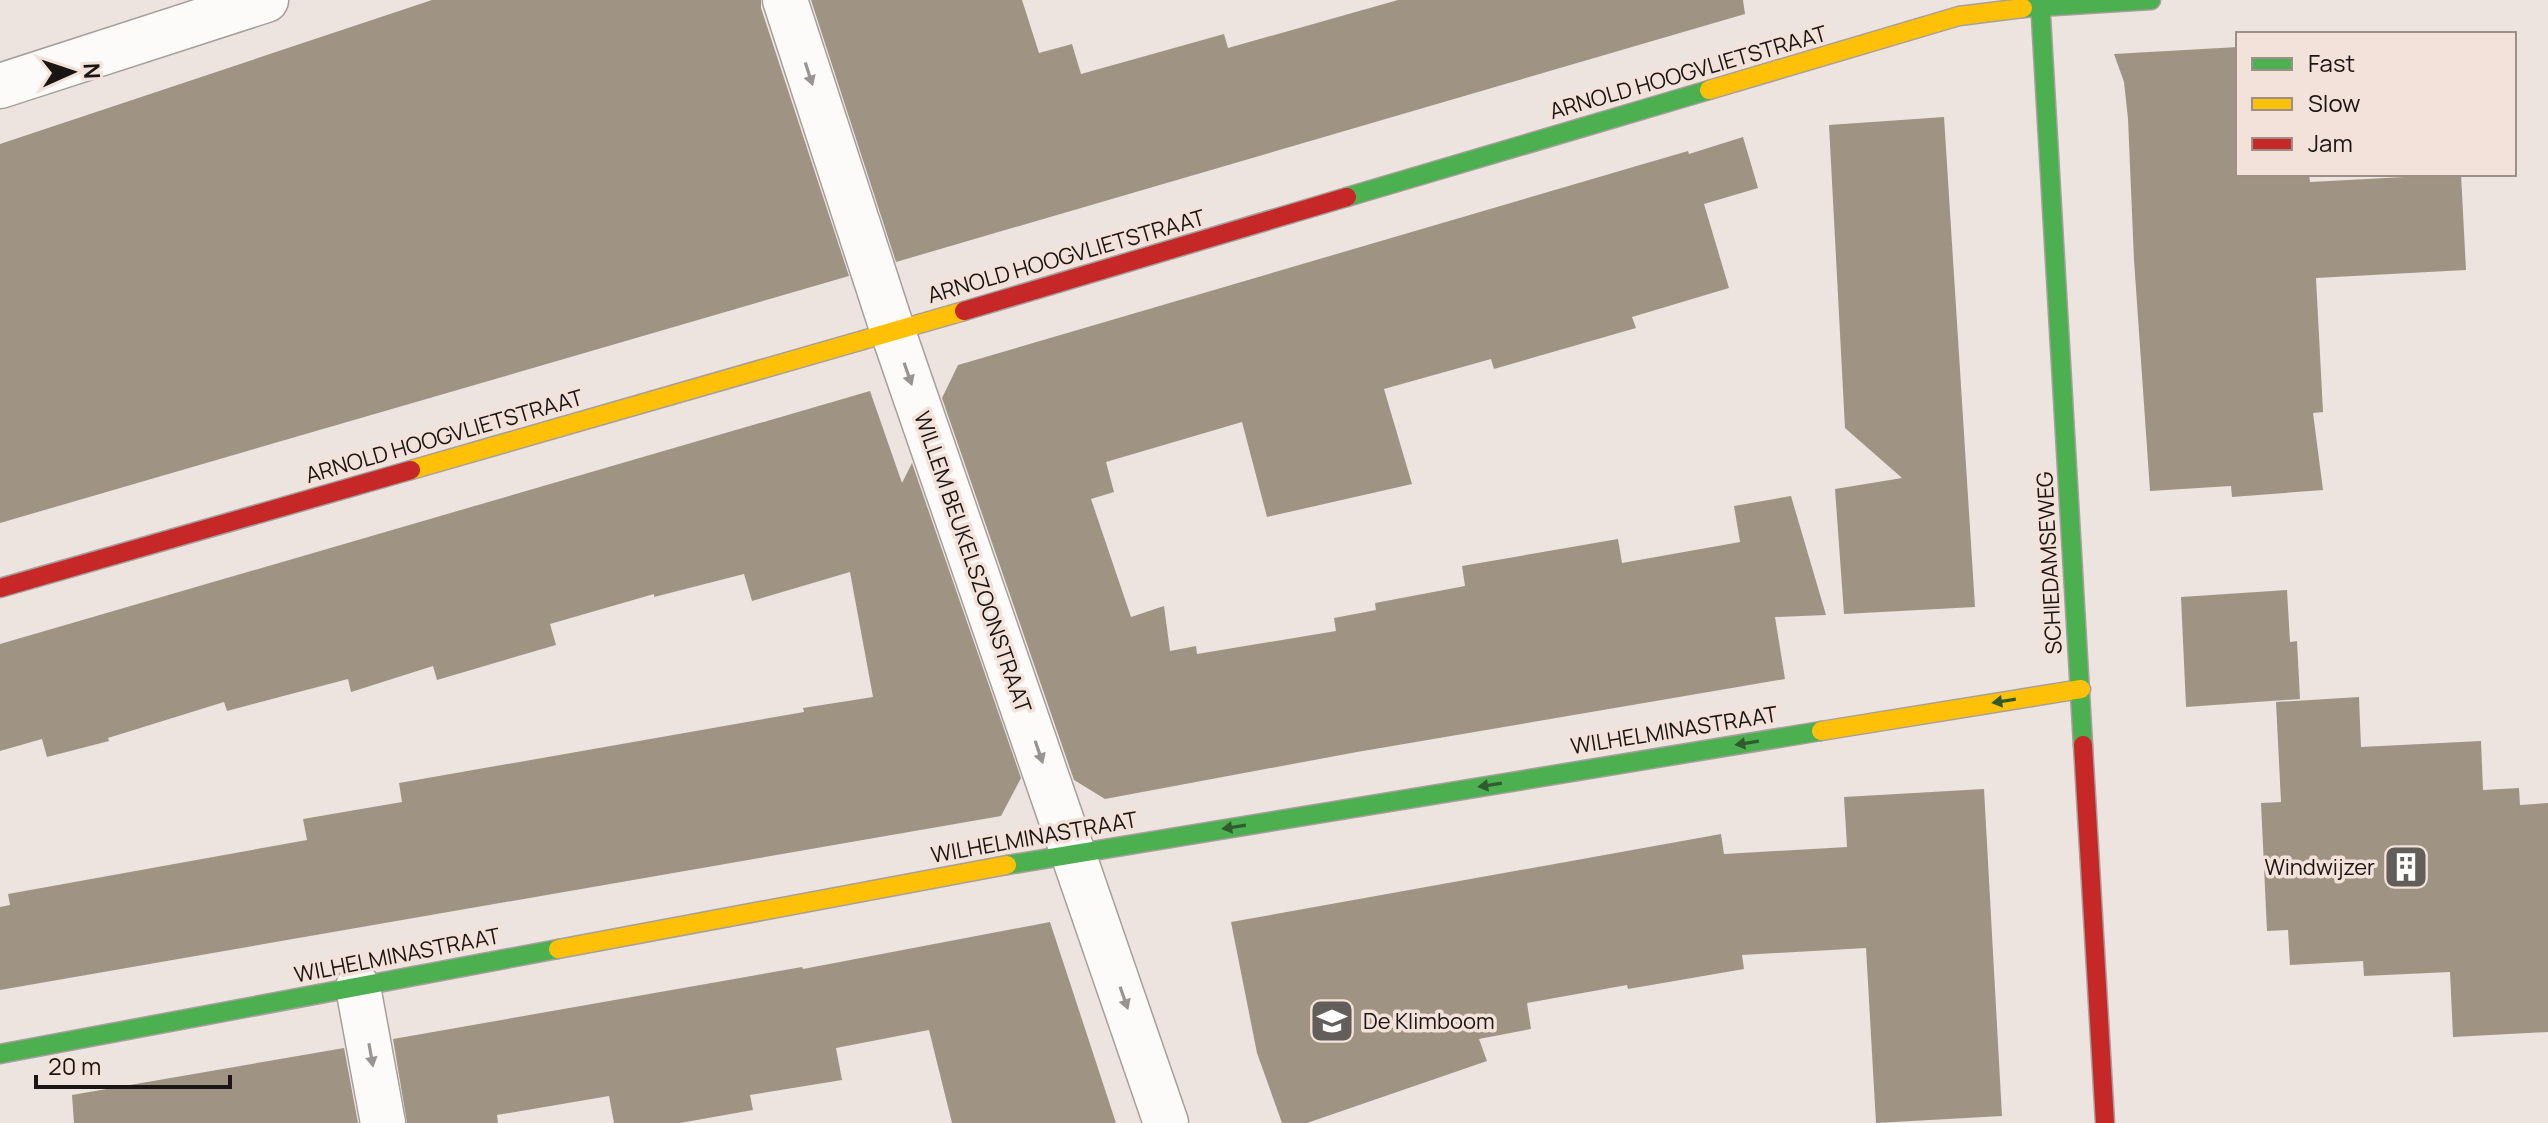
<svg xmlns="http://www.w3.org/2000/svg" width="2548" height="1123" font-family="Manrope,sans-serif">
  <rect width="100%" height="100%" fill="#ede4e0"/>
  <g fill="#9f9484">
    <path d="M432 0H761V8L849 276 0 523V144Z"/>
    <path d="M811 0H1022L1039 53 1072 44 1081 74 1224 34 1228 48 1398 0H1743L1745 14 896 262Z"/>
    <path d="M2238 47V174H2309L2310 182 2461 174 2466 270 2316 278 2323 412 2313 413 2323 490 2232 497 2231 486 2150 491 2134 260 2128 119 2124 82 2114 54Z"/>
    <path d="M1944 117 1975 607 1844 614 1835 489 1902 478 1845 428 1829 125Z"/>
    <path d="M1743 137 1758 188 1704 204 1729 288 1632 317 1636 328 1494 369 1491 359 1384 389 1412 484 1267 517 1242 422 1106 462 1114 492 1091 499 1131 617 1164 606 1170 651 1196 646 1197 654 1336 631 1334 618 1376 610 1375 603 1465 586 1462 566 1618 539 1622 563 1740 542 1734 506 1791 496 1826 615 1775 617 1785 679 1357 752 1105 799 1074 780 942 398 958 365 1640 165 1688 151 1689 154Z"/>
    <path d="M870 391 902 483 912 463 1021 778 1001 816 0 990V907L10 905 8 894 307 840 303 819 402 802 399 783 804 712 803 708 873 697 850 572 752 601 744 574 654 597V594L550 624 556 645 437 680 433 666 351 692 348 679 227 711 224 702 108 738 109 741 47 757 42 739 0 751V644Z"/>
    <path d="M2287 590 2290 642 2297 641 2300 699 2186 707 2181 597Z"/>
    <path d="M2359 697 2361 747 2481 741 2483 790 2519 788 2520 805 2548 803V1032L2453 1037 2450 972 2364 976 2363 961 2290 965 2288 930 2267 931 2261 803 2281 802 2276 702Z"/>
    <path d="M1984 789 2002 1116 1876 1123 1866 948 1742 955 1744 969 1628 989 1627 985 1527 1003 1531 1029 1479 1039 1487 1061 1307 1123H1282L1257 1053 1231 922 1721 834 1724 854 1847 847 1844 797Z"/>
    <path d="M1050 922 1116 1123H952L929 1030 836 1048 842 1080 750 1095 753 1110 680 1123H614L609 1096 497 1115 498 1123H407L393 1039 802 967 803 969Z"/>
    <path d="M344 1048 358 1123H74L72 1095Z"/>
  </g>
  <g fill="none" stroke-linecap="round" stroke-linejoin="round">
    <g stroke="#a69f9b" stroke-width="47">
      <g id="street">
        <path d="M785 0 893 332 1166 1123"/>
        <path d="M0 86 266 0"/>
        <path d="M358 987 383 1123"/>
      </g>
    </g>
    <g stroke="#a69f9b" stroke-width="21">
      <g id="fast">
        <path d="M2040 0 2083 745"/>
        <path d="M2023 8 2151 0"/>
        <path d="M1347 197 1709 90"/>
        <path d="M1007 865 1821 731"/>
        <path d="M0 1054 558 949"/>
      </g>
    </g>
    <g stroke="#a69f9b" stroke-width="21">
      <g id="slow">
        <path d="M1709 90 1959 16 2023 8"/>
        <path d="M411 470 964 311"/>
        <path d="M1821 731 2081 689"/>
        <path d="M558 949 1007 865"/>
      </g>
    </g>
    <g stroke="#a69f9b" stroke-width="21">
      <g id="jam">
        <path d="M964 311 1347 197"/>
        <path d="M0 588 411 470"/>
        <path d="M2083 745 2105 1123"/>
      </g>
    </g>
    <use href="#street" stroke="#fcfbfa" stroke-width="44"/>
    <use href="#fast" stroke="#4caf50" stroke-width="18"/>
    <use href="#slow" stroke="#ffc107" stroke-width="18"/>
    <use href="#jam" stroke="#c62828" stroke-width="18"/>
  </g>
  <defs><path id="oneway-solid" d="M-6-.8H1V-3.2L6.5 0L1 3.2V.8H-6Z" transform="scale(2)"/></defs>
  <g fill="#979492">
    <use href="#oneway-solid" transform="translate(809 74) rotate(72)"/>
    <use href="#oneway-solid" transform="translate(908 374) rotate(71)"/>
    <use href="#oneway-solid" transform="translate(1039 752) rotate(71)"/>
    <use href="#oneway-solid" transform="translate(1124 998) rotate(71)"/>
    <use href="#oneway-solid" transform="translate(371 1055) rotate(80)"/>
  </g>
  <g fill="#315b2e">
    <use href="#oneway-solid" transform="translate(2004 701) rotate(171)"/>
    <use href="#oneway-solid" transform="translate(1747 743) rotate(171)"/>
    <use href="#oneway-solid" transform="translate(1490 785) rotate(171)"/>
    <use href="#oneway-solid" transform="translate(1234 827) rotate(171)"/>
  </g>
  <defs>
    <g id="building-square" transform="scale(2.3)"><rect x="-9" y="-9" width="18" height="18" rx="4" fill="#645e5b" stroke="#f3e2da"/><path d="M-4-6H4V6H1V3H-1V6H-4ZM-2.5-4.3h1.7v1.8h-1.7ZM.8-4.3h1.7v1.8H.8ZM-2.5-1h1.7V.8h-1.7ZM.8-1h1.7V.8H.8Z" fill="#fff"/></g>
    <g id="school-square" transform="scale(2.3)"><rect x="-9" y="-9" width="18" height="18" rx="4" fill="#645e5b" stroke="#f3e2da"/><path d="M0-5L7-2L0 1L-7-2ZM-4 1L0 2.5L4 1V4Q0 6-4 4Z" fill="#fff"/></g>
  </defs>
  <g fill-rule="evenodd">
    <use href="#building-square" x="2406" y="867"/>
    <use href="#school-square" x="1332" y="1021"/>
  </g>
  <g text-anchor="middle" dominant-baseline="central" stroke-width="7" stroke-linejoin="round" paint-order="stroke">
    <g font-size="22" fill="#1b1613" stroke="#f3e2da">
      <text transform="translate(1688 72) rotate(-16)">ARNOLD HOOGVLIETSTRAAT</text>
      <text transform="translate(1066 256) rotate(-16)">ARNOLD HOOGVLIETSTRAAT</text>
      <text transform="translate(444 436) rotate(-16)">ARNOLD HOOGVLIETSTRAAT</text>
      <text transform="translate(973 562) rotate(71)">WILLEM BEUKELSZOONSTRAAT</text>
      <text transform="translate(2049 563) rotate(-93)">SCHIEDAMSEWEG</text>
      <text transform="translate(1674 730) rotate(-9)">WILHELMINASTRAAT</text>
      <text transform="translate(1034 837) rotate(-10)">WILHELMINASTRAAT</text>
      <text transform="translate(397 955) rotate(-11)">WILHELMINASTRAAT</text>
    </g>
    <g font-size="22" fill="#1b1613" stroke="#f3e2da" text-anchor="end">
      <text x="2375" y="867">Windwijzer</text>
      <text x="1363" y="1021" text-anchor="start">De Klimboom</text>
    </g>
  </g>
  <rect x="2236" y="32" width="280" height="144" fill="#f3e2da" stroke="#9d908a" stroke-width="2"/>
  <rect x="2252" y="58" width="40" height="12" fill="#4caf50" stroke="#9d908a" stroke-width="2"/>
  <text x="2308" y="72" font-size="24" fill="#1b1613">Fast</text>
  <rect x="2252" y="98" width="40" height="12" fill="#ffc107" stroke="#9d908a" stroke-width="2"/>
  <text x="2308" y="112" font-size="24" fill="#1b1613">Slow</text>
  <rect x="2252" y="138" width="40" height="12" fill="#c62828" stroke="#9d908a" stroke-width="2"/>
  <text x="2308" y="152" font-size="24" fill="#1b1613">Jam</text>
  <g transform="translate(72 72) rotate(87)" stroke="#f3e2da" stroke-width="6" paint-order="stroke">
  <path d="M0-6L14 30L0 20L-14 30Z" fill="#1b1613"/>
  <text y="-12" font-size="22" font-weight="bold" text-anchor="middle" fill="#1b1613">N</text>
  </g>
  <path d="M36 1075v12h194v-12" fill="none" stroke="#1b1613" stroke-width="4"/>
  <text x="48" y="1075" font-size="24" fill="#1b1613" stroke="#f3e2da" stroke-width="6" paint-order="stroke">20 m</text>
</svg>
